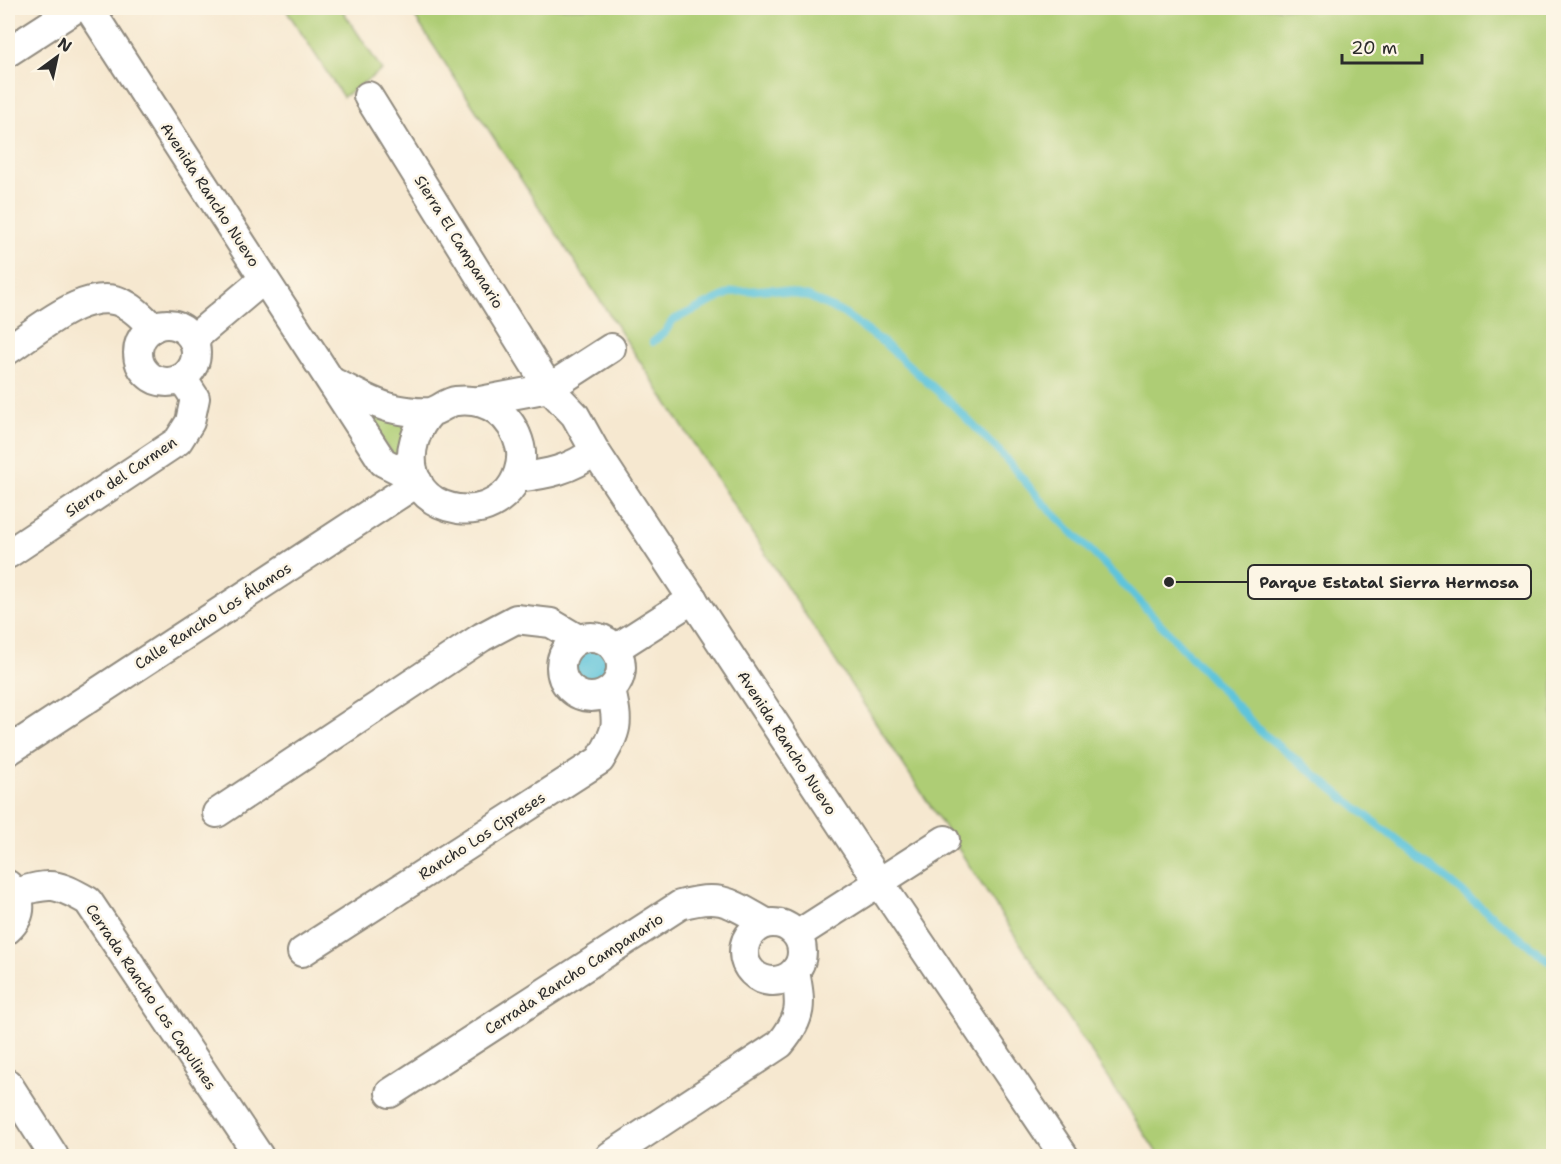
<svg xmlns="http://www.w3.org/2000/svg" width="1561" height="1164" font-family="'Shantell Sans',sans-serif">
  <rect width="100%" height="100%" fill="#fcf5e5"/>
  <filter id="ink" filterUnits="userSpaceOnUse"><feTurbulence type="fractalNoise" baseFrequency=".0167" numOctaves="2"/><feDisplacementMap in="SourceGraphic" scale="12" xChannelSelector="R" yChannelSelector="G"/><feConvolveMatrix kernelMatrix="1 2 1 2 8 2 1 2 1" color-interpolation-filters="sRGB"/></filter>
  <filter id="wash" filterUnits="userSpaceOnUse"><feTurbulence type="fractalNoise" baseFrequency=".008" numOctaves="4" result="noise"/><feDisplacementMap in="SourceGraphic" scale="24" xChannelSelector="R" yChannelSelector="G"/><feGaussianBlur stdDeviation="1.35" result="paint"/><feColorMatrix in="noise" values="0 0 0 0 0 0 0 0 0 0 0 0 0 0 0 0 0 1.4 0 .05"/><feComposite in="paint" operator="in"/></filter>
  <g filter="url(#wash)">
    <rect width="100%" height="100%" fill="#f6e8d0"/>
    <g fill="#aecd74" stroke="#6c7c50" stroke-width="1.5">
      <path d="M292 8H341L382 70 343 97 287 11Z"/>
      <path d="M409 8H1553V1156H1159Z"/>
      <path d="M349 396 410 422 404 469Z"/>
    </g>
    <circle fill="#5ec4db" stroke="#447883" stroke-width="1.5" cx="590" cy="665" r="17"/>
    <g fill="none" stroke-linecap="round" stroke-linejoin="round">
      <path stroke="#5ec4db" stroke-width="8" d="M653 342 665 332 673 320 732 292 771 289 809 297 843 313 884 343 954 406 1000 452 1044 504 1114 574 1260 731 1554 965"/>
    </g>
  </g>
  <g filter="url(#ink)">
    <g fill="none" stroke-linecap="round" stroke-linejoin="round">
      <g stroke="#908a7e" stroke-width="32">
        <g id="street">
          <path d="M89 8 383 462 401 471H413"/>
          <path d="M8 52 76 8"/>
          <path d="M368 96 549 388 575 415 595 451 879 882 1064 1156"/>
          <circle cx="167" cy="353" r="29"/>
          <path d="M193 339 264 279"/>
          <path d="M8 350C38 330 92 281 128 306 137 311 145 320 153 328"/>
          <path d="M332 382C351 390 374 405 395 409 405 411 421 413 431 412 440 410 447 402 456 401 488 397 512 415 520 446 524 462 517 484 504 495 491 507 475 511 458 509 406 501 399 446 431 412"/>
          <path d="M480 401 549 388 611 348"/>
          <path d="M517 478C548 474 570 470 595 451"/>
          <path d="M8 554 178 441 190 422 195 398 182 378"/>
          <circle cx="591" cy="667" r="30"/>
          <path d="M615 649 693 599"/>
          <path d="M8 751 418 482"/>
          <path d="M217 813 482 637 516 619 551 623 578 639"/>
          <path d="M8 885C23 899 23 915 8 929"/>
          <path d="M16 893C51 882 56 883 88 901L259 1156"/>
          <circle cx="773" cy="952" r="29"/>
          <path d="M797 935 945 840"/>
          <path d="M302 952 600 760C618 729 619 725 611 690"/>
          <path d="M8 1084 54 1156"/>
          <path d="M390 1093 680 905C721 893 731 903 766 923"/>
          <path d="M610 1156 780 1044C803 1017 801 1004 795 971"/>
        </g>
      </g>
      <use href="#street" stroke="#fff" stroke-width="28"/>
    </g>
  </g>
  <g text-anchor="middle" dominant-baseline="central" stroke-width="5" stroke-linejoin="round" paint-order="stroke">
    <g font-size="15" fill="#2b2b2b" stroke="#fcf5e5">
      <text transform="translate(210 195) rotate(57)">Avenida Rancho Nuevo</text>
      <text transform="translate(459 242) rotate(58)">Sierra El Campanario</text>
      <text transform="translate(121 477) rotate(-34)">Sierra del Carmen</text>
      <text transform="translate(213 616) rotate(-33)">Calle Rancho Los Álamos</text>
      <text transform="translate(787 743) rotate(57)">Avenida Rancho Nuevo</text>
      <text transform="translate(482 836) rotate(-33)">Rancho Los Cipreses</text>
      <text transform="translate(574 974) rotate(-33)">Cerrada Rancho Campanario</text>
      <text transform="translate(151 997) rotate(56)">Cerrada Rancho Los Capulines</text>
    </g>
  </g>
  <path fill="none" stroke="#2b2b2b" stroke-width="2" d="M1169 582L1248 582"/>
  <circle fill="#2b2b2b" stroke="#fcf5e5" stroke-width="2" cx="1169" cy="582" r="6"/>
  <rect fill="#fcf5e5" stroke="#2b2b2b" stroke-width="2" x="1248" y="565" width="283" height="34" rx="6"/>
  <g font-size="16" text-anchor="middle" font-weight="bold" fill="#2b2b2b">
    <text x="1389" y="588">Parque Estatal Sierra Hermosa</text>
  </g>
  <rect width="1561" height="1164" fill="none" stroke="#fcf5e5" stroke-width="30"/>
  <g transform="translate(57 57) rotate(33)" stroke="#fcf5e5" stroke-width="4.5" paint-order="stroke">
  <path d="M0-4.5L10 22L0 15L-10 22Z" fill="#2b2b2b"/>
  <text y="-9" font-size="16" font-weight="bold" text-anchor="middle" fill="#2b2b2b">N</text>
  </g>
  <path d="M1342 54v9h80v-9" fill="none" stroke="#2b2b2b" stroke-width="3"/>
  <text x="1351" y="54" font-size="18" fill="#2b2b2b" stroke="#fcf5e5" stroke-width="4.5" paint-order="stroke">20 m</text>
</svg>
